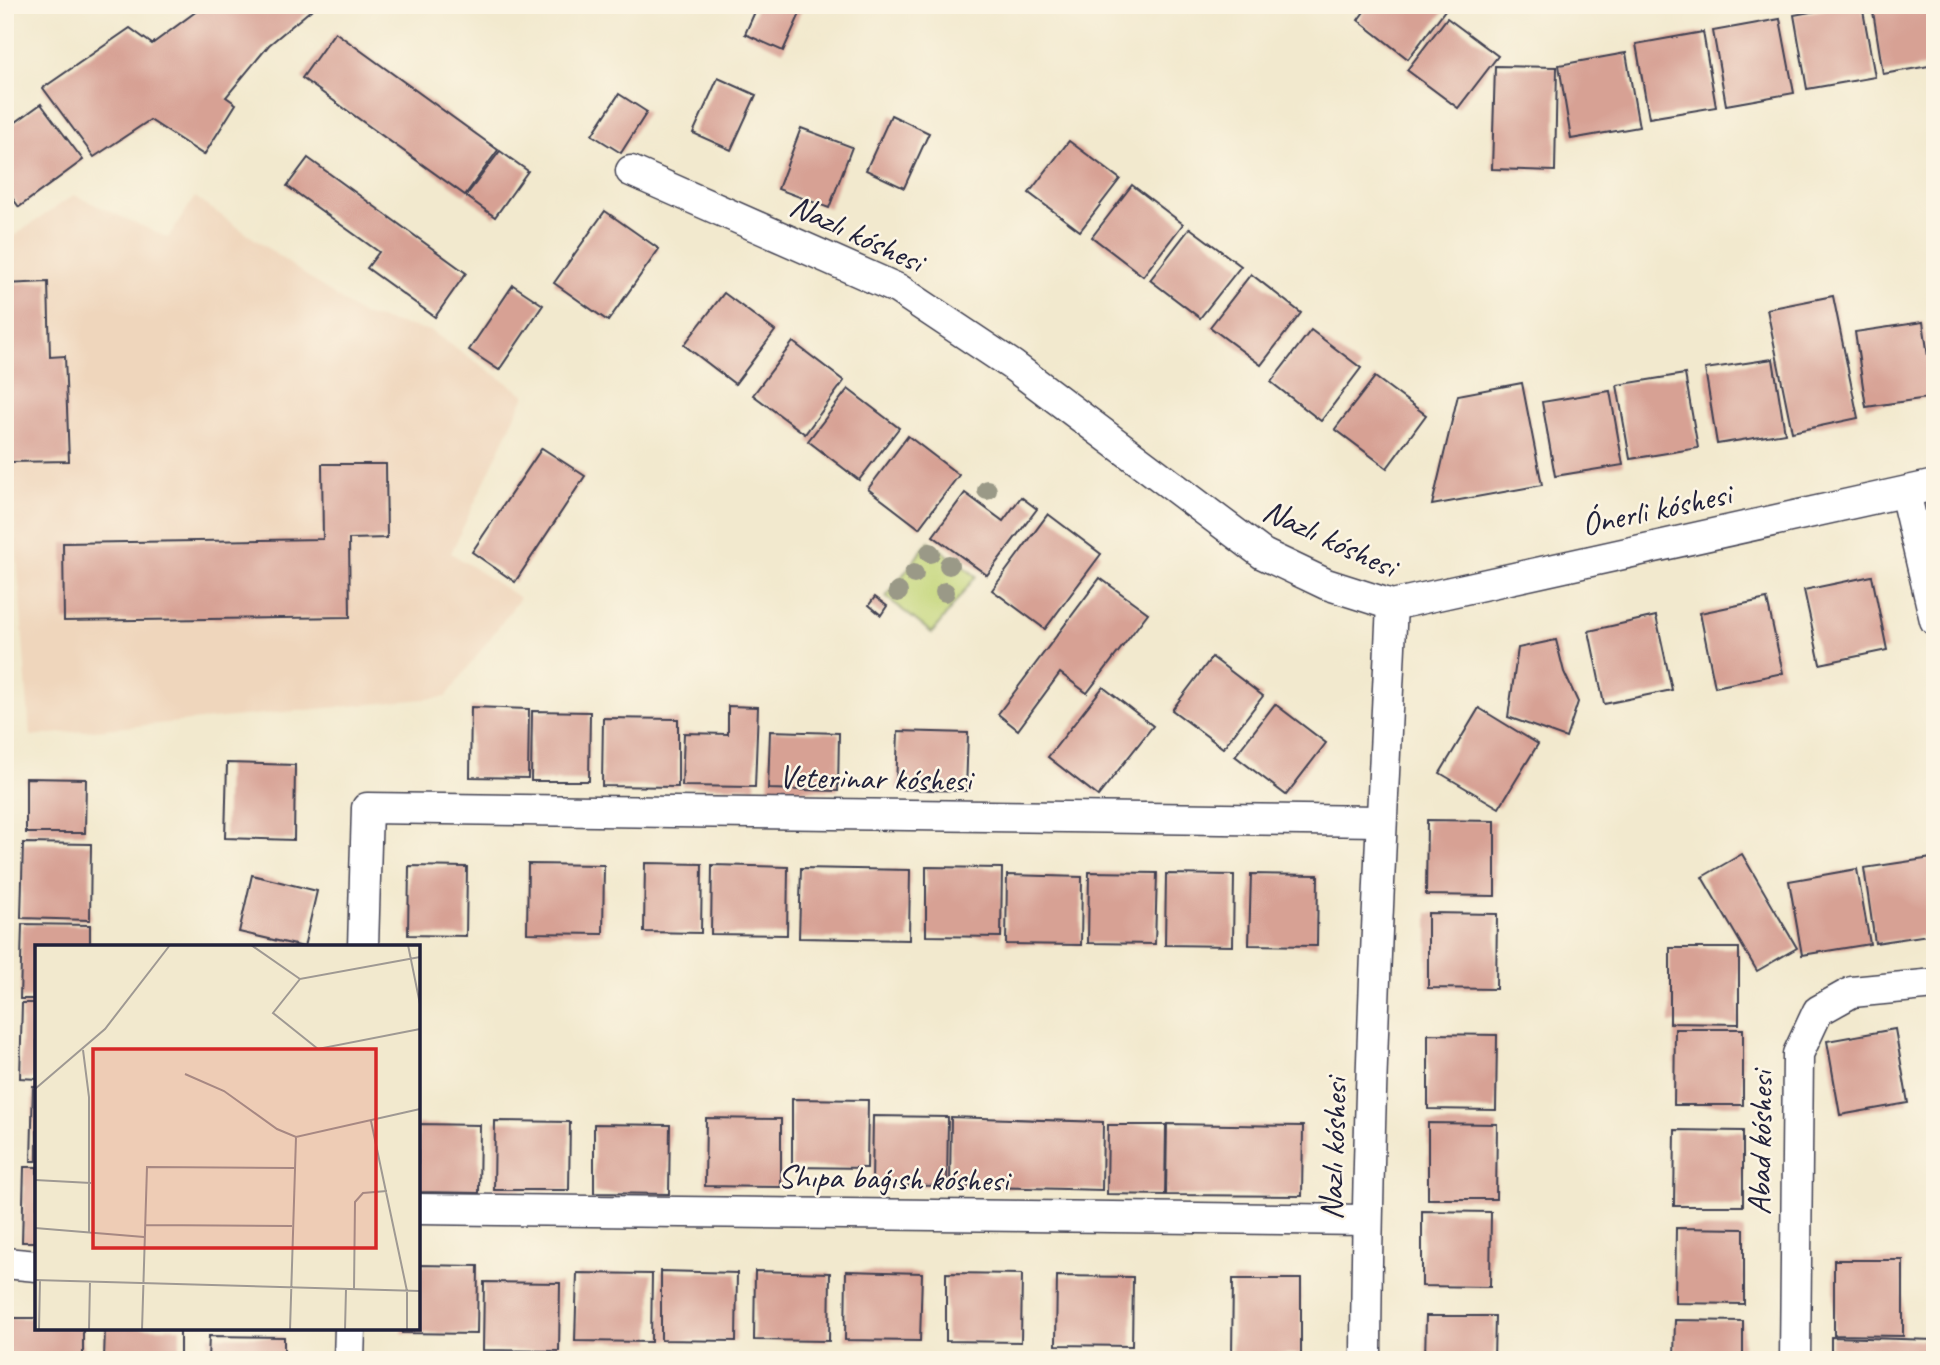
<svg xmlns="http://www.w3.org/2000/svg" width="1940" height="1365" font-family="Caveat,sans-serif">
  <rect width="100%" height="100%" fill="#fcf5e5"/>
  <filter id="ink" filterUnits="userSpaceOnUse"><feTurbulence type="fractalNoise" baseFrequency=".0143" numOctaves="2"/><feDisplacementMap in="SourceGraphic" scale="14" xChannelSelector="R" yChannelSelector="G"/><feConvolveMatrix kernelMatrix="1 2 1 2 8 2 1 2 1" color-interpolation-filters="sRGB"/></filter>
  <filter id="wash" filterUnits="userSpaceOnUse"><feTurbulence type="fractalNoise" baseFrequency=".00686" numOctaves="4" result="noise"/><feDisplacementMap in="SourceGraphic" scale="28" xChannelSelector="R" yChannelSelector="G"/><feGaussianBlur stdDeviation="1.57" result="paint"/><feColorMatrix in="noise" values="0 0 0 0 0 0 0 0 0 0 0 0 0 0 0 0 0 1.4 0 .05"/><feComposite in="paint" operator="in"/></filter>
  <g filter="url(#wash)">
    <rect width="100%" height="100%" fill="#f2e9ce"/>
    <path fill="#efd6bc" d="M74 195 168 238 195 197 362 315 431 331 525 395 451 553 520 598 446 697 30 736 11 473 5 330V242Z"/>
    <path fill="#c2d578" stroke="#727c5a" stroke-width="2" d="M929 541 976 576 932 633 886 597Z"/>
    <g id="blocks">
      <g fill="#d7a194">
        <path d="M205 5H317L269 45 226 97 236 104 204 155 150 120 94 157 43 88 130 28 152 44Z"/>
        <path d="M758 5H804L783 51 745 34Z"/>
        <path d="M1369 5H1447L1448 6 1408 59 1358 20Z"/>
        <path d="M1848 5H1862L1875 77 1807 89 1794 15Z"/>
        <path d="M1872 5H1935V65L1883 74Z"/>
        <path d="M1447 18 1498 56 1458 108 1407 70Z"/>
        <path d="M1780 19 1794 93 1726 105 1713 31Z"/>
        <path d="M335 32 498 150 465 195 302 78Z"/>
        <path d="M1703 32 1716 107 1649 118 1636 44Z"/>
        <path d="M1626 53 1639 127 1571 139 1559 65Z"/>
        <path d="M1495 66 1557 67 1555 171 1492 169Z"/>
        <path d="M718 78 756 95 731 150 693 133Z"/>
        <path d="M619 94 647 112 621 153 592 135Z"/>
        <path d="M41 104 83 160 19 207 5 188V130Z"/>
        <path d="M891 115 929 133 904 188 866 170Z"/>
        <path d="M801 128 852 147 829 208 778 189Z"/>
        <path d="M1069 141 1120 179 1080 231 1029 193Z"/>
        <path d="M500 151 528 171 495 217 466 196Z"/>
        <path d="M308 158 466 273 435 317 367 268 379 252 287 186Z"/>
        <path d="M1132 185 1183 224 1143 276 1092 237Z"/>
        <path d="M605 211 659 249 608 321 554 283Z"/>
        <path d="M1190 228 1241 266 1200 318 1150 280Z"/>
        <path d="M1251 274 1301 313 1261 365 1210 327Z"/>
        <path d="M48 282 50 357 65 356 69 461 10 462 5 284Z"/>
        <path d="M513 285 543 305 499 370 469 350Z"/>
        <path d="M724 293 775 331 735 384 684 345Z"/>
        <path d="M1833 296 1858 418 1792 432 1767 309Z"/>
        <path d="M1923 322 1934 397 1866 407 1855 332Z"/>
        <path d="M1311 330 1361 368 1321 421 1271 382Z"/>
        <path d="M793 342 844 381 805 434 753 395Z"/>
        <path d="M1773 359 1785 433 1717 444 1705 369Z"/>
        <path d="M1685 374 1698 448 1630 459 1617 385Z"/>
        <path d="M1375 377 1426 415 1387 468 1335 429Z"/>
        <path d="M1522 383 1542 485 1432 505 1458 395Z"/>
        <path d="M848 389 899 428 859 480 808 441Z"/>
        <path d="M1610 391 1623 465 1555 476 1542 402Z"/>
        <path d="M908 436 959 475 919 528 868 489Z"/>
        <path d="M542 448 585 476 515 582 472 552Z"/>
        <path d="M322 464H386L387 538 349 539 350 617 64 621 63 543 323 539Z"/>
        <path d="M965 493 1003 521 1021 497 1037 509 987 575 933 536Z"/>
        <path d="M1048 514 1101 554 1045 629 992 590Z"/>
        <path d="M1872 576 1887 650 1820 664 1804 590Z"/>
        <path d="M1100 578 1148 613 1087 693 1060 673 1018 730 998 714Z"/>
        <path d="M875 597 887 606 881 615 869 605Z"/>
        <path d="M1767 599 1783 673 1715 687 1700 613Z"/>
        <path d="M1656 616 1672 690 1604 704 1589 631Z"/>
        <path d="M1556 640 1564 672 1578 702 1566 738 1508 717 1518 648Z"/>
        <path d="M1212 657 1263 696 1223 748 1172 710Z"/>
        <path d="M1103 687 1153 726 1098 796 1048 757Z"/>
        <path d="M1275 704 1326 743 1286 795 1235 756Z"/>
        <path d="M728 706 758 707 755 787 682 786 684 733 728 734Z"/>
        <path d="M471 707 529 709 528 778 470 777Z"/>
        <path d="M1479 708 1538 744 1499 808 1440 773Z"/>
        <path d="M532 711 590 712 589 781H531Z"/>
        <path d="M603 718 678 719V787L602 786Z"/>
        <path d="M770 731 839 733 838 791 768 789Z"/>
        <path d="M898 731 968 733 966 791 896 789Z"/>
        <path d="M227 763 295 765 294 840 225 838Z"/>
        <path d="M26 778 86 779 85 833H26Z"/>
        <path d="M1427 820 1495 821V896L1426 895Z"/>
        <path d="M23 843 91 844 90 920 21 918Z"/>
        <path d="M1742 854 1797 948 1757 971 1702 877Z"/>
        <path d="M1932 858 1935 875V934L1875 943 1864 868Z"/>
        <path d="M645 863 702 864 701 933 644 932Z"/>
        <path d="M528 864 604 865 603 934 527 933Z"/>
        <path d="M712 865 788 867 787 935 711 934Z"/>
        <path d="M409 866 467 867 466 936 408 935Z"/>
        <path d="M926 867 1002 868 1001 937 926 936Z"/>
        <path d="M801 868 910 870 909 940 799 938Z"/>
        <path d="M1857 869 1870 944 1802 955 1789 881Z"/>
        <path d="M1089 872 1157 873 1155 944 1088 943Z"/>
        <path d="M1166 874 1234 875 1233 946 1165 945Z"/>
        <path d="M1251 874 1318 875 1317 946 1249 945Z"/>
        <path d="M252 875 317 891 304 947 239 932Z"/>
        <path d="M1007 875 1082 877 1081 945 1006 944Z"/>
        <path d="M1428 913 1497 914 1496 989 1428 988Z"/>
        <path d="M22 924 90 925V947H37V999H20Z"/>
        <path d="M1670 948H1739V1024L1670 1023Z"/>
        <path d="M22 1003H37V1079L20 1078Z"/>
        <path d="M1675 1029H1743V1105H1674Z"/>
        <path d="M1895 1029 1908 1103 1840 1115 1827 1041Z"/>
        <path d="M1428 1034 1497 1035 1496 1110 1428 1109Z"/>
        <path d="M33 1086H37V1161H31Z"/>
        <path d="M792 1099 868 1100 867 1168 792 1167Z"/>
        <path d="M873 1116 948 1117 947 1186 872 1185Z"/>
        <path d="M951 1117 1103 1122 1102 1190 950 1186Z"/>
        <path d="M706 1118 781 1119V1187L705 1186Z"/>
        <path d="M495 1121 570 1122 569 1190H494Z"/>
        <path d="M1428 1123 1497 1124 1496 1199H1428Z"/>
        <path d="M418 1124 480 1125 479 1193 418 1192Z"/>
        <path d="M594 1124 670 1125 669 1194 594 1193Z"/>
        <path d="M1167 1124 1303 1126 1302 1196 1166 1195Z"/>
        <path d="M1108 1125H1166L1165 1195 1107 1194Z"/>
        <path d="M1675 1130 1743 1131V1206H1674Z"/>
        <path d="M24 1167H37V1242H22Z"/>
        <path d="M1422 1211 1491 1212 1490 1287 1422 1286Z"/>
        <path d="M1676 1228 1744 1229V1304L1675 1303Z"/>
        <path d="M1834 1260H1903V1336L1834 1335Z"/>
        <path d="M418 1265 478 1266 477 1334 402 1333V1328H418Z"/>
        <path d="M661 1271 737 1273 736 1341 661 1340Z"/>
        <path d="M755 1271 830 1273 829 1341 754 1340Z"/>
        <path d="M846 1271 922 1273 920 1341 845 1340Z"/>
        <path d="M577 1273 652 1274 651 1342 575 1341Z"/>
        <path d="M946 1273 1022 1274 1021 1342 946 1341Z"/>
        <path d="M1057 1276 1133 1277 1132 1346 1056 1345Z"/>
        <path d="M1233 1279H1301V1354H1232Z"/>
        <path d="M484 1282 560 1283 559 1351 483 1350Z"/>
        <path d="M1426 1316H1495L1494 1360H1425Z"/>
        <path d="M8 1318H37V1328H83V1360H7Z"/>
        <path d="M1675 1320 1743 1321V1360H1674Z"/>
        <path d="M105 1328H180V1360H104Z"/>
        <path d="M209 1336 284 1337V1360H208Z"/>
        <path d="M1831 1337 1935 1340V1360H1831Z"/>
      </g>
    </g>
  </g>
  <g filter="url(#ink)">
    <use href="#blocks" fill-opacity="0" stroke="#414051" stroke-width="2"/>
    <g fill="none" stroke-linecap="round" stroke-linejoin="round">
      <g stroke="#414051" stroke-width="33">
        <g id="minor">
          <path d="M631 171 898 289 1012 365 1263 554 1326 584 1392 605 1935 485"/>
          <path d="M1905 492 1935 620"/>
          <path d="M363 947 367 808 1381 821"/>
          <path d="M418 1209 1367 1220"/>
          <path d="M5 1263 37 1266"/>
          <path d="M349 1360 350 1328"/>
          <path d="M1366 1360C1367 1108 1380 856 1392 605"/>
          <path d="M1795 1360 1798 1054 1818 1011 1852 992 1935 984"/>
        </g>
      </g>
      <use href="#minor" stroke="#fff" stroke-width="30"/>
    </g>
    <g fill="#9a9987">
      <circle cx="987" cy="490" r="10"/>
      <circle cx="930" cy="553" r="10"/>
      <circle cx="949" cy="565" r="10"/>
      <circle cx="914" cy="574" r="10"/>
      <circle cx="898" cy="592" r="10"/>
      <circle cx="945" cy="592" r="10"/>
    </g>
  </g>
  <g text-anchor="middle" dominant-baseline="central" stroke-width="5" stroke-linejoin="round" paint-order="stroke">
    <g font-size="33" fill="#22223b" stroke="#fcf5e5">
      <text transform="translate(857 233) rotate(25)">Nazlı kóshesi</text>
      <text transform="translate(1656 509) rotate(-12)">Ónerli kóshesi</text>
      <text transform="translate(1330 538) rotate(25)">Nazlı kóshesi</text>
      <text transform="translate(875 778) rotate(1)">Veterinar kóshesi</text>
      <text transform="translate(1760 1143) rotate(-89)">Abad kóshesi</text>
      <text transform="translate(1333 1149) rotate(-88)">Nazlı kóshesi</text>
      <text transform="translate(893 1178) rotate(1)">Shıpa baǵısh kóshesi</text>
    </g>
  </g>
  <g transform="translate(35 945)">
    <rect width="385" height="385" fill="#f2e9ce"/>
    <path fill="none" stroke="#9f9993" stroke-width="2" d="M216 0 265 34 385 12M373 0 385 59M265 34 238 68 283 104 385 84M48 105 54 152V287M150 129 189 146 242 184 261 192 385 164M0 144 70 84 135 0M336 176 372 346V385M0 235 56 238M110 280 257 281M0 283 109 292M0 335 385 346M319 344 320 257 328 248 352 246M4 385 5 335M54 385 55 336M107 385 112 222 259 223M255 385 261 192M310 385 311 344"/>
    <path fill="#d62828" fill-opacity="0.15" stroke="#d62828" stroke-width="3.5" d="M58 104H341V303H58Z"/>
    <rect width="385" height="385" fill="none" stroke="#22223b" stroke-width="3.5"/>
  </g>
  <rect width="1940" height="1365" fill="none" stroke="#fcf5e5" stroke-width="28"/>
</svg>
